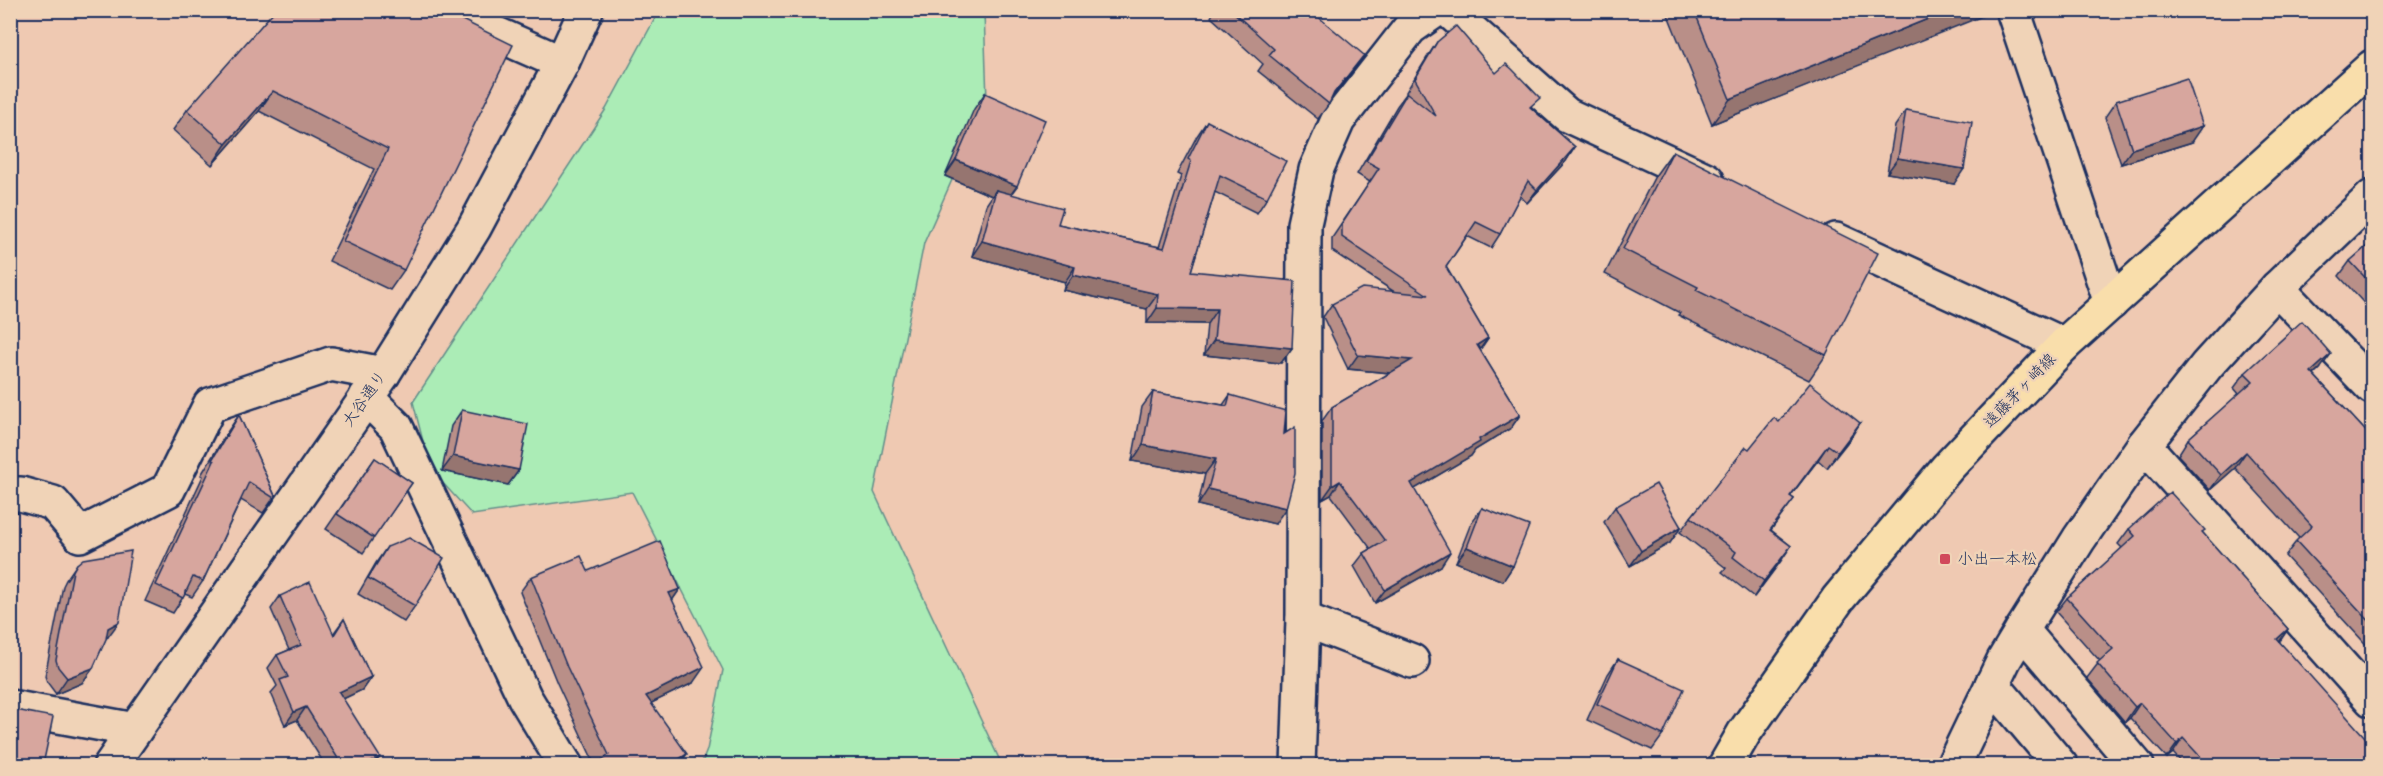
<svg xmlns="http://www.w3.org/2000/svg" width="2383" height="776" font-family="Kalam,'Klee One',sans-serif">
  <rect width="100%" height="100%" fill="#efc9b2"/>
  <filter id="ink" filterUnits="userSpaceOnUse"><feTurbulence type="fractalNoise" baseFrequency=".0167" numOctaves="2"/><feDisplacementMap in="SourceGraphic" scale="12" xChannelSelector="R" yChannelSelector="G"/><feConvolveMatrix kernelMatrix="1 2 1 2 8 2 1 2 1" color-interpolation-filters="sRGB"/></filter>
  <g filter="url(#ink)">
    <path fill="#abecb6" stroke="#638e8a" stroke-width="1.5" d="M659 11H984L987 101 924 243 874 492 1002 765H701L707 750 723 670 632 492 472 515 430 469 413 402 606 109Z"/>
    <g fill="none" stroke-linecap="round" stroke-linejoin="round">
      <g stroke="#1b2f5e" stroke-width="38">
        <g id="minor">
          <path d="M443 10 562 63"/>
          <path d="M1448 10 1567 115 1707 180"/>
          <path d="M2013 10 2111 303"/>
          <path d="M1836 240 2064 345"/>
          <path d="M2277 288 2372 387"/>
          <path d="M366 397 396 427 525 698 566 766"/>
          <path d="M2144 445 2372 700"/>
          <path d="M10 494H21L53 503 80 535 168 490 210 405 331 364 383 374"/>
          <path d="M1303 619 1412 661"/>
          <path d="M2022 630 2137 766"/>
          <path d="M1992 684 2061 766"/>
          <path d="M10 707 135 730"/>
          <path d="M110 766 383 374 474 228 562 63 586 10"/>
          <path d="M1298 766 1303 619 1304 224 1316 170 1338 120 1410 28 1436 10"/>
          <path d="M1953 766 2004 660 2022 630 2079 539 2144 445 2207 365 2277 288 2372 197"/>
        </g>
      </g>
      <g stroke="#1b2f5e" stroke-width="38">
        <path id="major" d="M1725 766 1744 733 1838 599 1947 468 2064 345 2372 67"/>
      </g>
      <use href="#minor" stroke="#f0d3b7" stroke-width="33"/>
      <use href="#major" stroke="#f9deab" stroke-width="33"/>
    </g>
    <g fill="#b98f88" stroke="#1b2f5e" stroke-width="1.5">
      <path d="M442 10 404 270 390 290 329 261 374 169 259 111 212 165 173 130 187 110Z"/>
      <path d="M1215 10H1310L1353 70 1332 98 1329 104 1318 119 1258 71 1263 64 1211 17Z"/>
      <path d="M1666 10H1995L1712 124Z"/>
      <path d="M1437 42 1496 73 1532 109 1575 147 1566 161 1527 203 1520 196 1500 234 1491 248 1467 236 1446 267 1488 338 1480 350 1520 415 1511 428 1475 450 1471 456 1414 489 1441 566 1375 603 1354 566 1364 553 1371 549 1331 495 1322 500V421L1332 407 1390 373 1348 369 1323 317 1332 304 1393 291 1332 251V238L1370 182 1357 174 1397 106 1406 94V92L1428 56Z"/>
      <path d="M985 93 1011 194 1058 224 1159 247 1181 176 1177 174 1197 136 1207 121 1267 198 1257 213 1215 192 1191 271 1292 348 1281 363 1204 355 1207 324 1147 323V309L1063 290 1065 282 972 256 986 205 992 196 945 176 974 109Z"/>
      <path d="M2116 101 2192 142 2121 164 2105 117Z"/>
      <path d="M1906 110 1954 184 1887 173 1895 126Z"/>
      <path d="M1673 151 1826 355 1809 380 1678 315 1680 313 1605 274 1655 176Z"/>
      <path d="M2373 241V313L2339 276 2350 261Z"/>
      <path d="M2320 369 2314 375 2373 439V652L2285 556 2299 538 2235 468 2210 490 2178 455 2188 439 2239 394 2234 388 2245 373Z"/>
      <path d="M1153 392 1223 405 1230 395 1275 524 1198 505 1205 474 1132 461 1142 407Z"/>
      <path d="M462 410 519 470 508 485 442 471 451 426Z"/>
      <path d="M239 415 275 496 263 513 241 500 203 581 192 597 185 594 173 613 145 601 203 476 201 475 228 431Z"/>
      <path d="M1860 423 1827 468 1818 460 1790 496 1794 499 1771 530 1791 546 1754 597 1722 572 1726 568 1680 532 1691 517 1749 449Z"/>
      <path d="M375 458 412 483 363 553 326 529Z"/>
      <path d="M1615 507 1681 527 1670 543 1630 566 1604 522Z"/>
      <path d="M1482 508 1513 566 1503 581 1456 562 1471 523Z"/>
      <path d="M2129 529 2203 533 2288 629 2279 642 2373 765H2184L2173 753 2167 758 2130 718 2125 722 2087 678 2100 661 2056 612 2067 598 2122 548 2118 544Z"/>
      <path d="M387 547 415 606 404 622 358 594 376 563Z"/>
      <path d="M77 564 108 637 106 638 93 668 82 683 56 694 47 682 45 676 63 586 66 580Z"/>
      <path d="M588 571 680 589 672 600 693 683 651 703 679 765H595L557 683 520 592 531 577Z"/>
      <path d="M280 596 333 634 344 619 371 677 362 690 343 699 374 765H325L297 720 285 725 271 693 277 686 268 668 277 655 289 650 271 609Z"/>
      <path d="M1618 659 1663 735 1652 750 1587 720 1608 674Z"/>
    </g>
    <g fill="#96746f" stroke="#1b2f5e" stroke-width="1.5">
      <path d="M1950 10 1995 11 1712 124 1730 99Z"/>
      <path d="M1364 55 1353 70 1327 103 1334 93Z"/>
      <path d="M273 91 259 111 212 165 226 144Z"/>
      <path d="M2203 126 2192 142 2121 164 2132 149Z"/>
      <path d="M1575 147 1566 161 1527 203 1537 190Z"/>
      <path d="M1898 158 1964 169 1954 184 1887 173Z"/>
      <path d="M956 160 1017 186 1006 201 996 190 992 196 945 176Z"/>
      <path d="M982 241 1075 267 1065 282 972 256Z"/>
      <path d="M1073 275 1158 294 1147 309 1063 290Z"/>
      <path d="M1157 308 1217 309 1207 324 1147 323Z"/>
      <path d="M1488 338 1478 352 1477 345Z"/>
      <path d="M1214 340 1292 348 1281 363 1204 355Z"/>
      <path d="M2331 354 2320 369 2300 387 2311 372Z"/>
      <path d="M1358 355 1412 360 1402 374 1348 369Z"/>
      <path d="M1520 415 1511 428 1475 450 1471 456 1401 497 1411 483 1479 439Z"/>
      <path d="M1860 423 1850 439 1827 468 1838 452Z"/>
      <path d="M1143 445 1216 459 1205 474 1132 461Z"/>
      <path d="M1828 445 1818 460 1779 511 1790 496Z"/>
      <path d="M2246 452 2235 468 2210 490 2221 475Z"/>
      <path d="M453 456 519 470 508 485 442 471Z"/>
      <path d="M1340 481 1331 495 1322 500 1332 486Z"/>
      <path d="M1208 489 1286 508 1275 524 1198 505Z"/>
      <path d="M1681 527 1670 543 1630 566 1641 551Z"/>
      <path d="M1791 546 1781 561 1754 597 1764 581Z"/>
      <path d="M1467 547 1513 566 1503 581 1456 562Z"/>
      <path d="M1450 552 1441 566 1375 603 1385 590Z"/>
      <path d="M680 589 669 605V593Z"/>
      <path d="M119 622 108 637 97 644 108 628Z"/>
      <path d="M2288 629 2278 644 2277 639Z"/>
      <path d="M704 667 693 683 635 711 646 696Z"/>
      <path d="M93 668 82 683 56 694 67 678Z"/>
      <path d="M371 677 362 690 330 705 339 692Z"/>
      <path d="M2140 703 2130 718 2125 722 2135 707Z"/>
      <path d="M306 707 297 720 285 725 294 712Z"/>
      <path d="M2183 738 2173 753 2167 758 2177 744Z"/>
      <path d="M687 754 679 765H670Z"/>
      <path d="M380 757 374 765H367Z"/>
    </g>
    <g fill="#d7a69e" stroke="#1b2f5e" stroke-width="1.5">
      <path d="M275 10H442L513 45 404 270 343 241 388 149 273 91 226 144 187 110Z"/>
      <path d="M1231 10H1310L1364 55 1334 93 1329 104 1269 55 1274 49Z"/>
      <path d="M1694 10H1950L1730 99Z"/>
      <path d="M1456 26 1496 73 1506 64 1512 69 1540 98 1530 107 1575 147 1537 190 1528 181 1500 234 1476 222 1446 267 1488 338 1477 345 1520 415 1479 439 1480 442 1411 483 1450 552 1385 590 1364 553 1385 541 1340 481 1332 486V407L1412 360 1358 355 1332 304 1362 288 1428 295 1342 237V224L1379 168 1366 161 1407 93 1436 116 1415 79 1437 42Z"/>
      <path d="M2187 78 2203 126 2132 149 2116 101Z"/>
      <path d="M985 93 1045 120 1017 186 956 160Z"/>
      <path d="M1906 110 1972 122 1964 169 1898 158Z"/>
      <path d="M1207 121 1286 161 1267 198 1220 175 1191 271 1295 281 1292 348 1214 340 1217 309 1157 308 1158 294 1073 275 1075 267 982 241 996 190 1063 208 1058 224 1164 248 1191 161 1188 159Z"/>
      <path d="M1673 151 1878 253 1826 355 1696 290 1698 287 1623 249Z"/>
      <path d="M2373 241V286L2350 261Z"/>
      <path d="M2302 321 2331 354 2311 372 2373 439V625L2296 541 2312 526 2246 452 2221 475 2188 439 2253 381 2245 373Z"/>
      <path d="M1810 383 1860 423 1838 452 1828 445 1790 496 1794 499 1770 530 1791 546 1764 581 1733 557 1736 552 1691 517 1746 447 1749 449 1774 418 1779 422Z"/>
      <path d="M1153 392 1227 406 1230 395 1286 411 1284 434 1295 427V473L1286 508 1208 489 1216 459 1143 445Z"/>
      <path d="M462 410 528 424 519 470 453 456Z"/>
      <path d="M239 415 275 496 274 498 249 482 203 581 193 577 183 598 156 585 214 461 212 460Z"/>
      <path d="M375 458 412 483 374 538 337 514Z"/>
      <path d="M1656 484 1681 527 1641 551 1615 507Z"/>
      <path d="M2170 492 2205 530 2202 532 2288 629 2277 639 2373 746V765H2208L2183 738 2177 744 2140 703 2135 707 2097 663 2113 649 2067 598 2135 536 2129 529Z"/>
      <path d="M1482 508 1529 526 1513 566 1467 547Z"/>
      <path d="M409 538 444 558 415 606 368 578 387 547Z"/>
      <path d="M660 541 680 589 669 593 704 667 646 696 687 754 670 765H608L603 759 609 755 567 667 531 577 581 556 588 571Z"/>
      <path d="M131 551 119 622 108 628 106 639 93 668 67 678 58 667 56 660 73 571 77 564 83 559Z"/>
      <path d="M310 582 334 635 344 619 371 677 339 692 380 757 367 765H342L306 707 294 712 280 680 288 677 277 655 301 645 280 596Z"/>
      <path d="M1618 659 1684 689 1663 735 1597 704Z"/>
      <path d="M10 709 53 717 43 765H10Z"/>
      <path d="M1369 758 1386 765H1366Z"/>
    </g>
  </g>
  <rect fill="#d1495b" stroke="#f0d3b7" stroke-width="2" x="1939" y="553" width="12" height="12" rx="3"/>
  <g text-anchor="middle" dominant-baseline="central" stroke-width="5" stroke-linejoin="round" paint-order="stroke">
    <g font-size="16" fill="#1b2f5e" stroke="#f0d3b7">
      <text transform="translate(2020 391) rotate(-46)">遠藤茅ヶ崎線</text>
      <text transform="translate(365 399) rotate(-55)">大谷通り</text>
    </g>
    <g font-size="16" fill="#1b2f5e" stroke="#f0d3b7" text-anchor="start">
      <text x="1957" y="559">小出一本松</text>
    </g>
  </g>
  <rect width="2383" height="776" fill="none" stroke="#f0d3b7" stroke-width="36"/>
  <rect x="18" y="18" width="2347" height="740" fill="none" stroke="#1b2f5e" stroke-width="2" filter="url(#ink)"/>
</svg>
